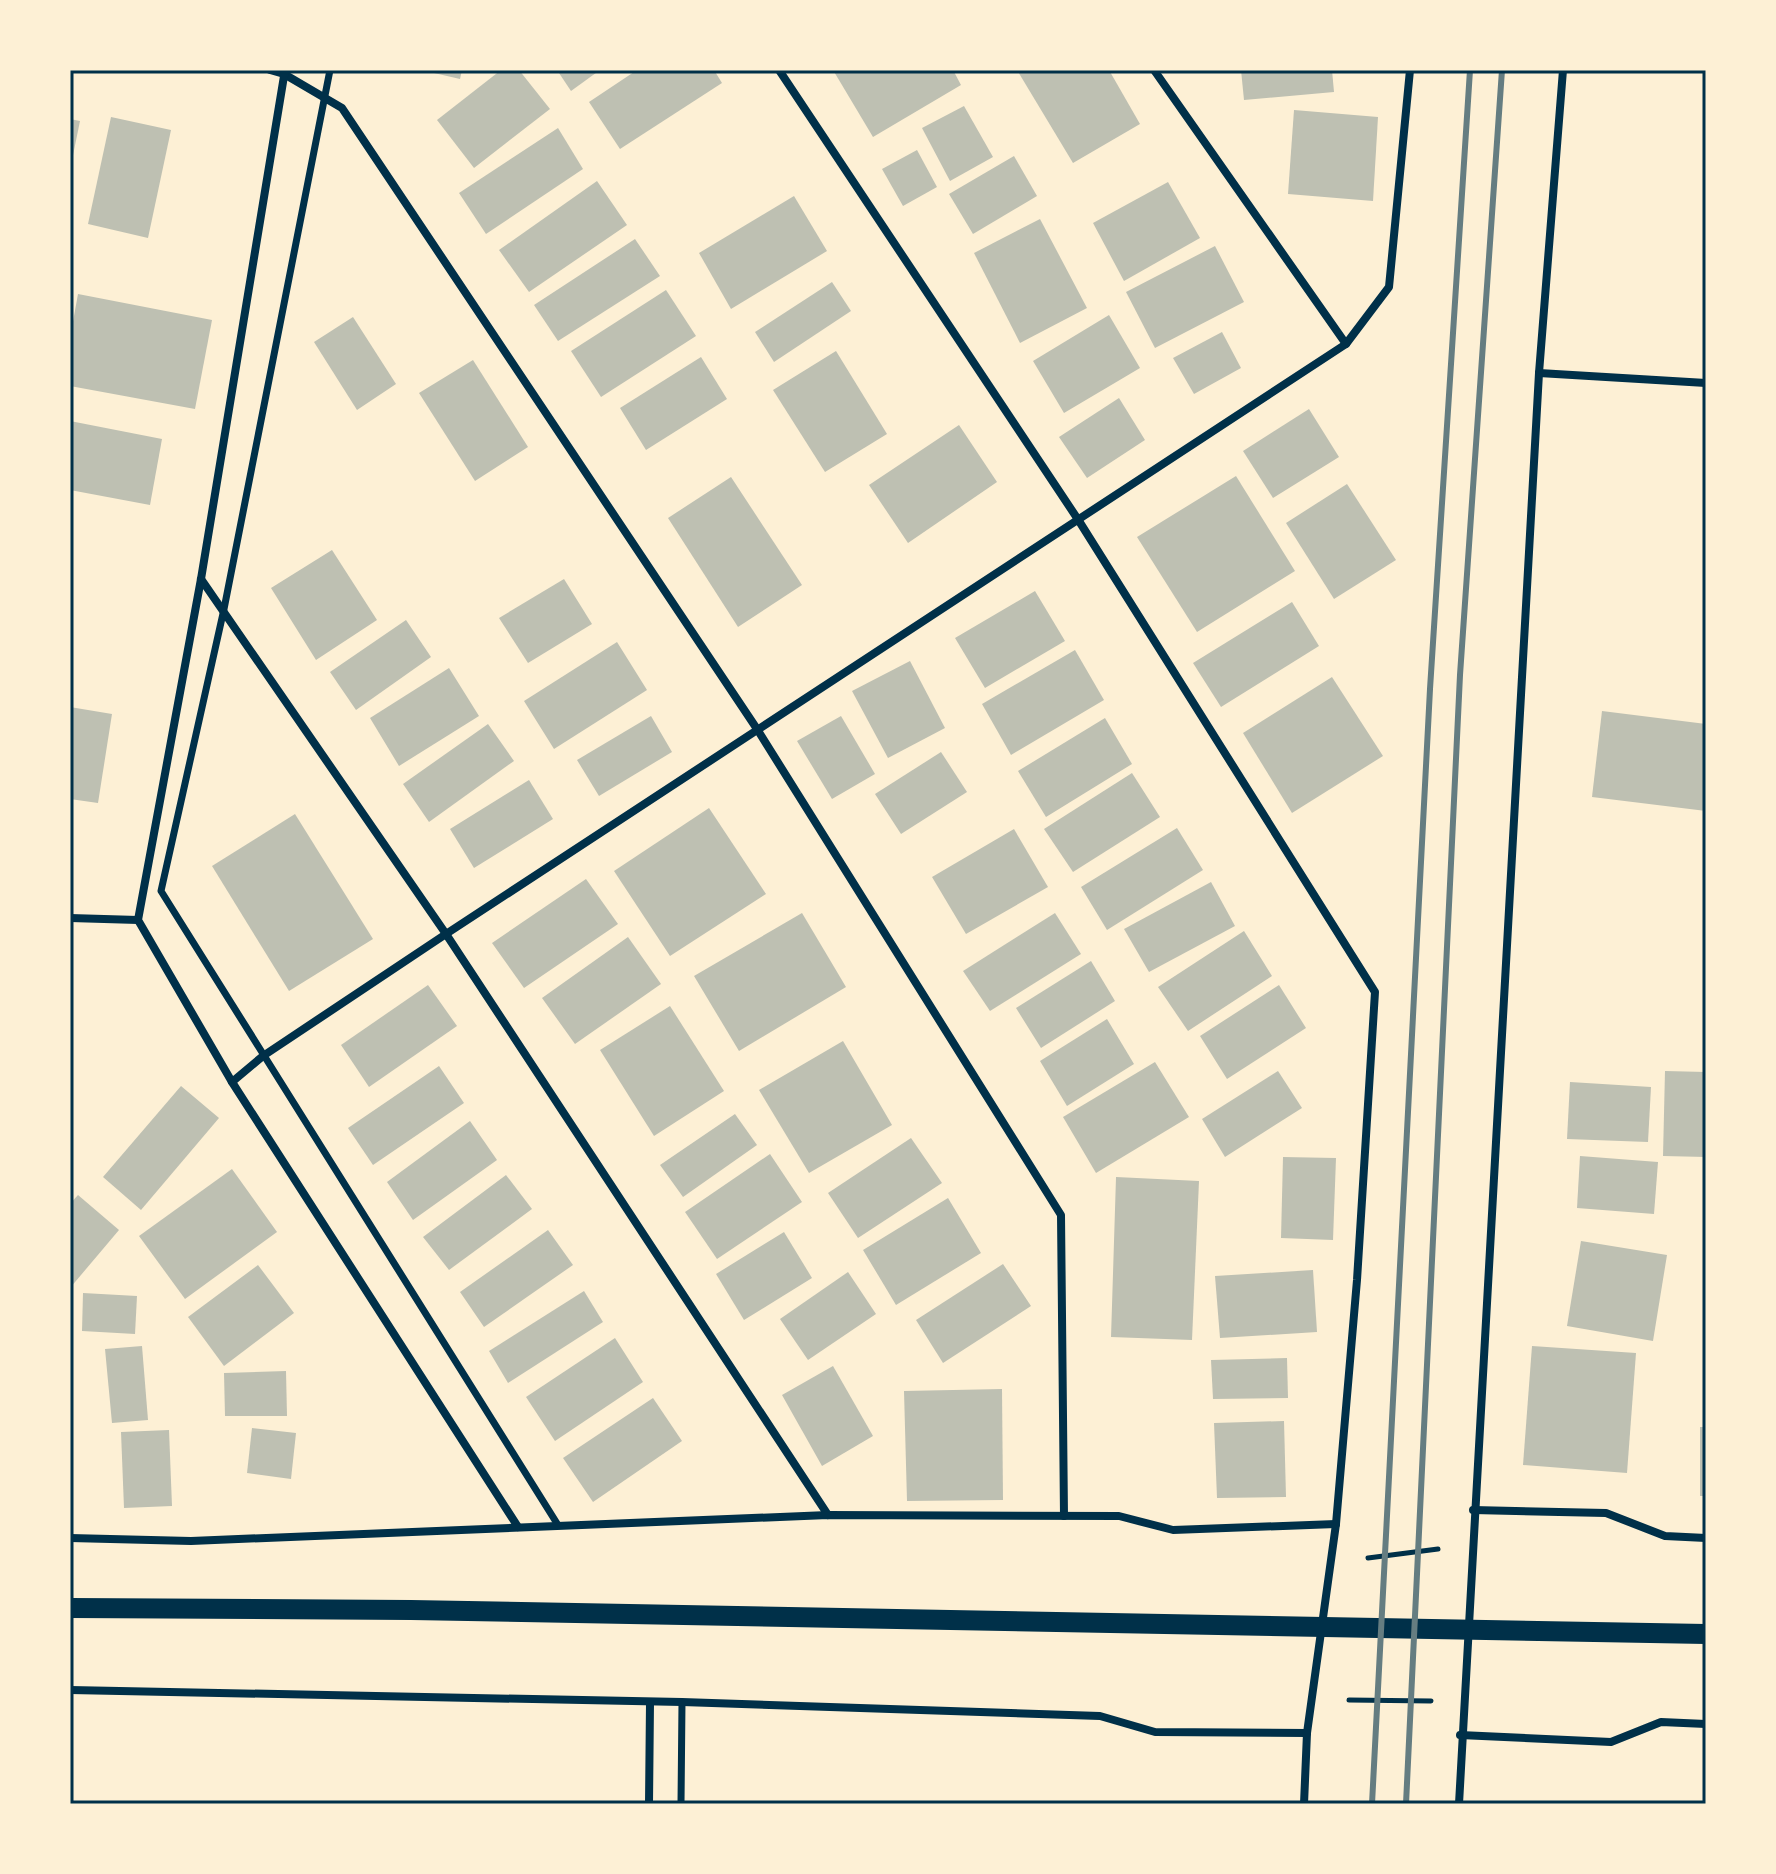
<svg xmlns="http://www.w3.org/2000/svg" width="1776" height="1874" font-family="Figtree,sans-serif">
  <rect width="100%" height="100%" fill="#fdf0d5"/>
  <g fill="#bec0b2">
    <path d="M421 70H462L460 79Z"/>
    <path d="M501 70H519L550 109 474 168 437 120Z"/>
    <path d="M557 70H600L571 91Z"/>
    <path d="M637 70H714L722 83 620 149 589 102Z"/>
    <path d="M833 70H953L961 85 873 137Z"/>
    <path d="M1017 70H1109L1140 124 1073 163Z"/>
    <path d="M1241 70H1332L1334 92 1244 100Z"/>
    <path d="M964 106 993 157 950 181 922 128Z"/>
    <path d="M1294 110 1378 117 1373 201 1288 194Z"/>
    <path d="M111 117 171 130 148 238 88 224Z"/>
    <path d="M70 119 80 121 71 165 70 164Z"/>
    <path d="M558 128 583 169 486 234 459 193Z"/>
    <path d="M917 150 937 187 903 206 882 169Z"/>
    <path d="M1014 156 1037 196 973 234 949 194Z"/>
    <path d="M597 181 627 225 529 292 499 250Z"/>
    <path d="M1168 182 1200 238 1124 281 1093 223Z"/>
    <path d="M794 196 827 251 731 309 699 253Z"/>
    <path d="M1040 219 1087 308 1020 343 974 253Z"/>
    <path d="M635 239 660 276 558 341 534 305Z"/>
    <path d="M1215 246 1244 302 1155 348 1126 292Z"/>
    <path d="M832 282 851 311 774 362 755 332Z"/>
    <path d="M666 290 696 336 601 397 571 351Z"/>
    <path d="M78 294 212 320 195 409 70 386V338Z"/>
    <path d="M1109 315 1140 368 1064 413 1033 361Z"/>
    <path d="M353 317 396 384 357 410 314 342Z"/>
    <path d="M1222 332 1241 368 1194 394 1173 358Z"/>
    <path d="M836 351 887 434 825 472 773 390Z"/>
    <path d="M701 357 727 399 646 450 620 408Z"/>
    <path d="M473 360 528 447 475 481 419 393Z"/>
    <path d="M1119 398 1145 440 1087 478 1059 437Z"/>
    <path d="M1309 409 1339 457 1273 498 1243 451Z"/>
    <path d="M70 421 162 439 150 505 70 490Z"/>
    <path d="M959 425 997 482 908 543 869 485Z"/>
    <path d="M1236 476 1295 571 1197 632 1137 537Z"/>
    <path d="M731 477 802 585 738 627 668 518Z"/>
    <path d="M1347 484 1396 560 1334 599 1286 523Z"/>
    <path d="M332 550 377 620 316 660 271 588Z"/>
    <path d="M564 579 592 624 528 663 499 618Z"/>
    <path d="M1035 591 1065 641 985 688 955 638Z"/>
    <path d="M1292 602 1319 646 1221 707 1193 663Z"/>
    <path d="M406 620 431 657 356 710 330 672Z"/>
    <path d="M617 642 647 690 554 749 524 701Z"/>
    <path d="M1075 650 1104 700 1011 755 982 704Z"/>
    <path d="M910 661 945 728 888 758 852 691Z"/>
    <path d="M449 668 479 716 399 766 370 718Z"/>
    <path d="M1332 677 1383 756 1292 813 1243 733Z"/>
    <path d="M70 707 112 714 98 803 70 799Z"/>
    <path d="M1602 711 1706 724V811L1592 797Z"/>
    <path d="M651 716 672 752 599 796 577 760Z"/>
    <path d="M841 716 875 774 832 799 797 741Z"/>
    <path d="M1105 718 1132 764 1046 817 1018 771Z"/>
    <path d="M488 724 514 761 429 822 403 784Z"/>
    <path d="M941 752 967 792 901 834 875 794Z"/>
    <path d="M1132 773 1160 817 1073 872 1044 829Z"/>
    <path d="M529 780 553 819 474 868 450 829Z"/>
    <path d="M709 808 766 894 670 956 614 871Z"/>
    <path d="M295 814 373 939 289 991 212 866Z"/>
    <path d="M1177 828 1203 870 1107 930 1081 887Z"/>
    <path d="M1014 829 1048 887 966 934 932 877Z"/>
    <path d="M586 879 618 924 524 988 492 943Z"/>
    <path d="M1211 882 1235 926 1149 972 1124 929Z"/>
    <path d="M802 913 846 987 739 1051 694 976Z"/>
    <path d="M1055 913 1081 954 990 1011 963 971Z"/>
    <path d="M1244 931 1272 976 1188 1031 1158 987Z"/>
    <path d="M628 937 661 984 575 1044 542 998Z"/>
    <path d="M1091 961 1115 1001 1041 1048 1016 1008Z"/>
    <path d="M428 985 457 1026 369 1087 341 1045Z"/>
    <path d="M1279 985 1306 1028 1227 1079 1200 1036Z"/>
    <path d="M670 1006 724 1091 654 1136 600 1050Z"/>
    <path d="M1107 1019 1134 1064 1067 1106 1040 1061Z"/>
    <path d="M843 1041 892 1125 809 1173 759 1090Z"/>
    <path d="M1155 1062 1189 1117 1096 1173 1063 1117Z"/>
    <path d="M439 1066 464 1103 373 1165 348 1128Z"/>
    <path d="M1278 1071 1302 1108 1225 1157 1202 1119Z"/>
    <path d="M1665 1071 1706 1072V1157L1663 1156Z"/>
    <path d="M1570 1082 1651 1087 1648 1142 1567 1139Z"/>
    <path d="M181 1086 219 1118 141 1210 103 1177Z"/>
    <path d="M735 1114 757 1145 683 1197 660 1165Z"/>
    <path d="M470 1121 497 1160 413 1220 387 1182Z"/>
    <path d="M911 1138 942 1183 858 1238 828 1193Z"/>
    <path d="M770 1154 802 1202 717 1259 685 1212Z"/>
    <path d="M1580 1156 1658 1162 1654 1214 1577 1208Z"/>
    <path d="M1283 1157 1336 1158 1333 1240 1281 1238Z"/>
    <path d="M232 1169 277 1232 185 1299 139 1236Z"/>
    <path d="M506 1175 532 1209 449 1270 423 1237Z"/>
    <path d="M1116 1177 1199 1181 1192 1340 1111 1337Z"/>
    <path d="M78 1195 119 1230 70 1288V1204Z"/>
    <path d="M948 1198 981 1253 896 1305 863 1250Z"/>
    <path d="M548 1230 573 1265 484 1327 460 1292Z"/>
    <path d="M784 1232 812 1278 744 1320 716 1274Z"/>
    <path d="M1581 1241 1667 1255 1653 1341 1567 1326Z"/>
    <path d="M1003 1264 1031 1306 943 1363 916 1320Z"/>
    <path d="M258 1265 294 1313 224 1366 188 1317Z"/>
    <path d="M1313 1270 1317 1332 1220 1338 1215 1276Z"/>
    <path d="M848 1272 876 1314 808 1360 780 1319Z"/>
    <path d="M584 1291 603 1322 508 1383 489 1351Z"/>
    <path d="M83 1293 137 1296 135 1334 82 1331Z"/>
    <path d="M615 1338 643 1382 555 1441 526 1397Z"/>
    <path d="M142 1346 148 1420 112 1423 105 1349Z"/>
    <path d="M1532 1346 1636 1353 1627 1473 1523 1465Z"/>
    <path d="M1287 1358 1288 1398 1213 1399 1211 1360Z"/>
    <path d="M833 1366 873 1436 822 1466 782 1395Z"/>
    <path d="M286 1371 287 1416H225L224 1373Z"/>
    <path d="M1002 1389 1003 1500 907 1501 904 1391Z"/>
    <path d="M653 1398 682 1441 593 1502 563 1458Z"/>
    <path d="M1284 1421 1286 1497 1217 1498 1214 1423Z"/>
    <rect x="1700" y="1427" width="6" height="69"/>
    <path d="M252 1428 296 1433 291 1479 247 1473Z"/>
    <path d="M169 1430 172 1506 124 1508 121 1432Z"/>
  </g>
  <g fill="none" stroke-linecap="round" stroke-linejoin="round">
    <g stroke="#003049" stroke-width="5">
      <path d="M1368 1558 1438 1549"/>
      <path d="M1349 1700 1431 1701"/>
    </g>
    <g stroke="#003049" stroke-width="7">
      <path d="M330 70 224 609 161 891 558 1525"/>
      <path d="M681 1804 682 1702"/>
    </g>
    <g stroke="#003049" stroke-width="8">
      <path d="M270 70 284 74 342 108 757 729 1061 1215 1064 1516"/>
      <path d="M285 70 201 579 138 920 232 1082 518 1527"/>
      <path d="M779 70 1079 521 1375 992 1357 1280 1336 1524 1307 1733 1304 1804"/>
      <path d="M1154 70 1346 344"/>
      <path d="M1539 373 1706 383"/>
      <path d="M201 579 446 934 828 1515"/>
      <path d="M70 918 138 920"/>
      <path d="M232 1082 263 1056 446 934 1346 344 1389 287 1410 70"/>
      <path d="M1473 1510 1606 1513 1665 1536 1706 1538"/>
      <path d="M70 1538 191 1541 828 1515 1119 1516 1173 1530 1336 1524"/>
      <path d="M70 1690 682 1702 1100 1716 1155 1732 1307 1733"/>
      <path d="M1460 1735 1611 1742 1661 1722 1706 1724"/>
      <path d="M649 1804 650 1703"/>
      <path d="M1459 1804 1539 373 1563 70"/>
    </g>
    <path stroke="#003049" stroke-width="20" d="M70 1608 411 1610 1706 1634"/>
    <g stroke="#657d81" stroke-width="6">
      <path d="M1372 1804 1430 689 1470 70"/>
      <path d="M1406 1804 1460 675 1502 70"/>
    </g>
  </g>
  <rect width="1776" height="1874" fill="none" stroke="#fdf0d5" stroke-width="144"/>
  <rect x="72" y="72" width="1632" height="1730" fill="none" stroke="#003049" stroke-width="3"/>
</svg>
